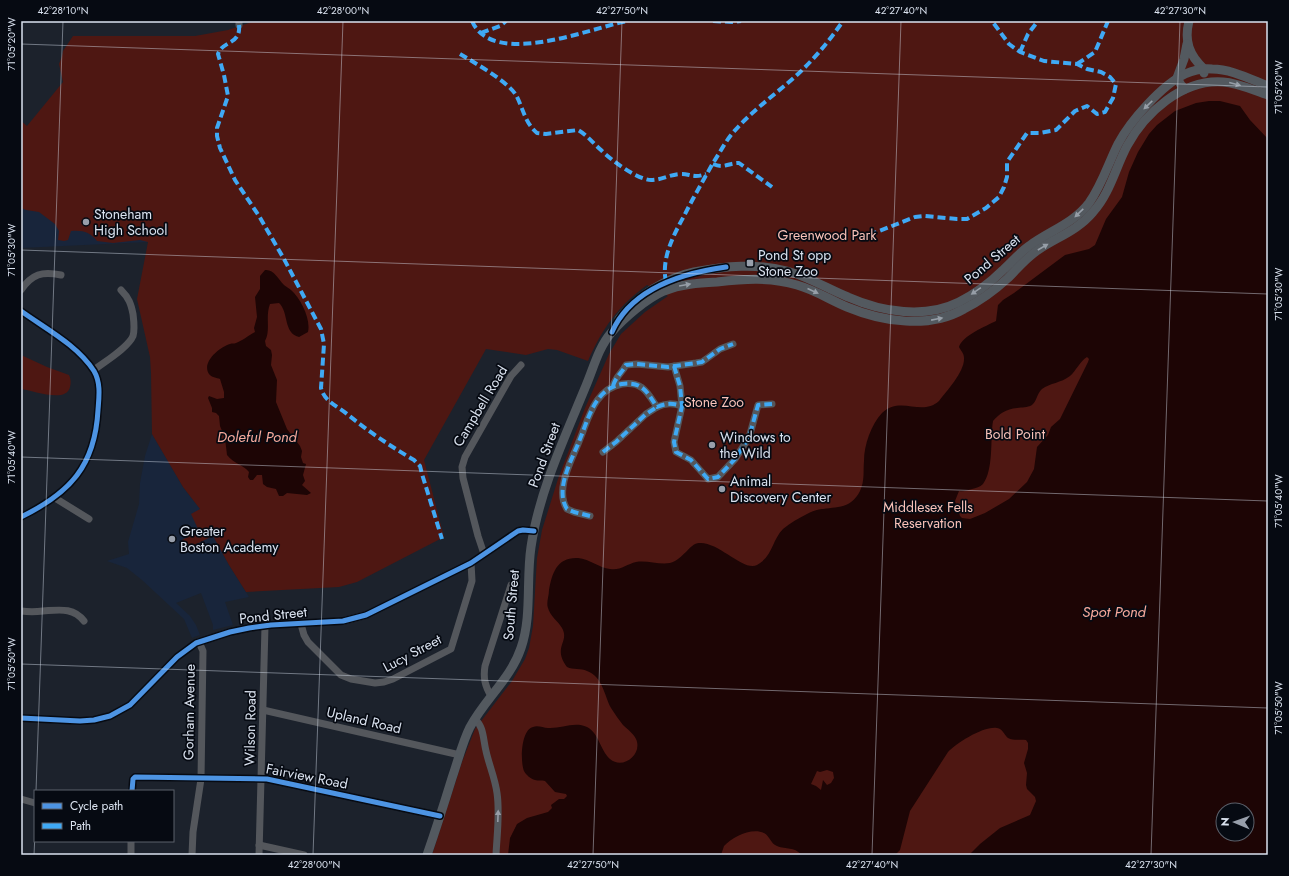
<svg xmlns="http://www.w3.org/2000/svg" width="1289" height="876" font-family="Jost,sans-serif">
  <rect width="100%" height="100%" fill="#1c222c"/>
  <g fill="#18253b">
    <path d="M106 185 148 242 21 248V202Z"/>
    <path d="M152 434 183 487 200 509 229 565 249 597 225 602 233 625 213 630V625L201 593 176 603 190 616 196 625 200 635 192 638 184 619 142 580 127 568 107 561 129 554 128 542 139 504 140 483 145 456Z"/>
  </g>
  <g fill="#4e1712" fill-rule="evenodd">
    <path d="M255 21H1268V855H432L462 762 475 729 512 681 525 659 529 648 533 626 537 558 542 530 558 479 585 408 609 354 621 334 645 312 668 296 647 285C618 306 602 329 588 361L557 350 548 349 526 355 486 349 424 460 444 537 357 582 339 587 246 592 229 565 213 536 186 549 182 540 199 531 191 514 200 509 183 487 152 434 151 373 150 357 137 299 148 242 140 240 113 243 97 241C90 232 83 230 71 231L68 240 64 241 58 240 59 231 55 224 39 212 26 210 21 208V121L27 126 63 82 59 64 62 56 63 51 73 36H195L228 30ZM1223 810H1247V834H1223Z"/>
    <path d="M21 355 47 367 69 375C71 379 71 383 70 387 66 404 32 390 21 389Z"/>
  </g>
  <g fill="#1d0505" fill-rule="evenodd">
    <path d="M1209 101H1220L1240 106 1250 120 1268 139V855H969L980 844 1000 828 1030 815 1036 801 1035 797 1027 789 1026 785 1027 773 1024 763 1028 749V743L1026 740C1020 739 1014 741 1008 738 1004 735 1003 729 997 728 983 726 957 743 948 752L910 811 900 850 895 855H802C793 846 787 850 777 846 770 843 770 836 764 833 752 827 732 837 724 846 723 849 722 852 721 855H508L510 838 517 824 527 818 548 812 552 808 551 805 559 799H564L567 796 566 794 555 792 545 781C542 780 538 781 535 780 531 779 526 775 524 771 520 761 521 730 533 727 538 725 543 728 548 728 561 729 574 721 587 727 599 733 600 750 610 759 623 770 643 754 636 739 633 733 627 729 623 725 619 720 615 714 611 708 604 695 603 677 587 671 581 668 573 670 567 667 552 647 570 642 562 628 558 621 550 616 548 608 546 603 549 596 549 590 552 573 557 557 578 558 590 559 599 568 610 569 620 571 627 564 636 562 647 560 659 565 670 563 683 560 690 543 699 543 718 541 744 572 757 565 773 556 772 540 783 529 790 523 799 518 807 514 826 503 848 515 860 491 865 480 863 472 864 461 864 445 871 425 882 413 901 395 921 417 939 401 947 391 965 371 964 358 964 353 961 351 959 347 962 336 986 326 996 321L998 305 1003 300 1014 293 1065 255 1089 249 1095 245 1106 219 1122 197 1129 172 1138 152 1149 134 1157 125 1175 111 1196 103ZM1087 357 1089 359 1088 362 1060 419 1051 427 1048 435 1037 447 1034 469 1027 482 1009 499 985 513 970 519 962 518 960 516 955 501 959 491C965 492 967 490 972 489 976 488 980 487 983 484 994 469 990 439 993 421 999 414 1006 409 1017 408 1022 407 1027 408 1032 405 1037 401 1037 393 1042 389 1050 383 1061 383 1070 376 1076 371 1080 361 1087 357ZM827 770 833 772 834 778 831 783 827 785 823 780 821 790 816 786 811 784 817 771 820 772ZM1223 810H1247V834H1223Z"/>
    <path d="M265 270C274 269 278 279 284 285 286 287 289 288 291 290 301 299 311 319 308 332L299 337C283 333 289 312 279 303L270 304C265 317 271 330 265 341L266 346 271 350 272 355 271 365 277 380 276 402 287 429 300 446 302 451 301 457 303 463 306 464 303 475 305 481 302 485 311 493 307 495 287 493 283 496H279L276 489 267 487 263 484 262 475H257L253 480H250L248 477 249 472C244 465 234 464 227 455L225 438 220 426 219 416 216 413 212 412V408L208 398 209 396 217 399 224 398V392L220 379C217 378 211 377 209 374 201 362 220 347 230 344 232 343 234 344 236 343 242 341 249 335 255 332L254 328 257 317 255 297 260 289V276Z"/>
  </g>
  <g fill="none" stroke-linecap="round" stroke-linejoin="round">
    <g stroke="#54575c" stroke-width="7">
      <path d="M239 21V25"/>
      <path d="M21 290C32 274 42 271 61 275"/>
      <path d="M21 311C46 329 77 345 94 371 101 383 99 397 98 410 95 466 70 493 21 517"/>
      <path d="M674 366 680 386 682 406"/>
      <path d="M94 370C104 362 128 348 133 336 135 329 134 322 133 314 131 304 129 298 121 290"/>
      <path d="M613 386C616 376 622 373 626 365L637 364 668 367 696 363 702 362 720 349 733 344"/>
      <path d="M603 452 616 442 646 414 657 407"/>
      <path d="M55 498 89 519"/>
      <path d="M590 516 574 512 567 509C554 489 573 458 580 439 589 417 595 389 622 384 642 381 647 392 657 407 666 403 672 403 682 406L674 442 676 452 691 460 708 479 718 477 735 459 746 442 750 434 758 405 772 404"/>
      <path d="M484 554 478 536 463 478 462 467 465 457 511 376 521 365"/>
      <path d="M21 611C28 612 36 612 43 611 59 610 73 607 84 621"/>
      <path d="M301 624 304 635 308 642 341 675 351 679 375 683 384 682 393 679 451 649 472 581 471 563"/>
      <path d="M491 696C485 686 483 678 485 666L511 585"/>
      <path d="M263 710 460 755"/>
      <path d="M21 718 80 721 94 720 110 716 130 705 177 657 196 643 230 632 249 628 271 625 343 621 366 615 471 563 518 531 523 530 534 531"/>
      <path d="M475 719C484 727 483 739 486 751 489 765 495 778 497 793 500 813 497 834 496 855"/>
      <path d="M132 791 133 779 135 777 267 779 440 816"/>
      <path d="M21 799 35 803"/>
      <path d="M259 845 304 855"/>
      <path d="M131 855V841"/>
      <path d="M192 855 193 832 201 779 203 651 199 642"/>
      <path d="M259 855 265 626"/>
    </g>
    <g stroke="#53595f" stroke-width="9">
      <path d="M1189 21C1184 41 1189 55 1204 69V73"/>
      <path d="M1185 89 1181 85 1177 78 1184 59 1187 44"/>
      <path d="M619 319C637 296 666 278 694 272 726 266 756 263 787 271 809 277 828 289 848 297 882 312 925 319 959 302 975 294 990 283 1003 270 1012 262 1019 253 1029 246 1049 231 1073 224 1089 203 1102 185 1108 164 1118 144 1130 121 1162 85 1185 74 1194 70 1203 68 1212 69 1231 69 1250 79 1268 86"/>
      <path d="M427 855C436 829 444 804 452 778 458 761 462 743 470 727 485 699 511 678 521 648 532 617 526 580 531 547 539 492 564 439 585 388 593 370 598 348 611 333 624 318 646 299 664 291 681 284 699 283 717 282 744 279 770 277 797 285 815 290 830 300 847 307 883 322 929 329 964 309 980 301 995 290 1008 278 1018 268 1026 258 1038 250 1057 237 1077 231 1093 212 1110 193 1115 169 1127 146 1145 113 1182 79 1223 82 1238 83 1253 90 1268 95"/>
    </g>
    <g stroke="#3fa9f5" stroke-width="4" stroke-dasharray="8 4" stroke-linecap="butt">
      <path d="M472 21C493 69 591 28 627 21"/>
      <path d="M713 21 733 22 741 21"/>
      <path d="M239 25C241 45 223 40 218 54L224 75 228 96 217 128V136L220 148 235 180 259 216 284 259 321 329 324 344 321 388C324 401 337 406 347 414 368 431 390 446 414 460L420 466 422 474 442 539"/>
      <path d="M481 33 500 26 506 21"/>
      <path d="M1020 52 1028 34 1038 21"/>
      <path d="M460 54C475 63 507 81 516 95 523 108 525 123 537 133L546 134 578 130C587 135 593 143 601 150 611 160 638 180 651 180 661 180 669 175 679 174 690 173 692 179 706 174"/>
      <path d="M1077 64 1095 52 1108 21"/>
      <path d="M713 164C725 169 727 163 739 163L772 187"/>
      <path d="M869 235 915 217 925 216 957 219H967L986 208 999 197 1004 187 1007 177V162L1027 133H1040L1056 130 1075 111 1087 106 1097 114 1105 112 1113 98 1116 84 1110 77 1101 72 1087 69 1077 64 1044 61 1020 52 1009 44 992 21"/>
      <path d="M666 282C661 259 673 236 684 216 693 198 703 181 713 163 719 154 724 144 731 135 750 112 776 94 798 74 815 58 830 40 843 21"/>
      <path d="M674 366 680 386 682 406"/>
      <path d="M613 386C616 376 622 373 626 365L637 364 668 367 696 363 702 362 720 349 733 344"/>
      <path d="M603 452 616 442 646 414 657 407"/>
      <path d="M590 516 574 512 567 509C554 489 573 458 580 439 589 417 595 389 622 384 642 381 647 392 657 407 666 403 672 403 682 406L674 442 676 452 691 460 708 479 718 477 735 459 746 442 750 434 758 405 772 404"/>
    </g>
    <g stroke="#060a12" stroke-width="8">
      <g id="cycleway">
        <path d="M21 311C46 329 77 345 94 371 101 383 99 397 98 410 95 466 70 493 21 517"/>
        <path d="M612 332C631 289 682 273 726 267"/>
        <path d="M21 718 80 721 94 720 110 716 130 705 177 657 196 643 230 632 249 628 271 625 343 621 366 615 471 563 518 531 523 530 534 531"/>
        <path d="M132 791 133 779 135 777 267 779 440 816"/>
      </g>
    </g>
    <use href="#cycleway" stroke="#4d94e3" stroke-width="5"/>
  </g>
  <defs><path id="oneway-solid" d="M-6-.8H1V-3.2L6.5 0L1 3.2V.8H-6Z"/></defs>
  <g fill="#969ea7">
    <use href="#oneway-solid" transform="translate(1235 84) rotate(14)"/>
    <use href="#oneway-solid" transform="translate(1148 105) rotate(136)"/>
    <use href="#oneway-solid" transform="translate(1079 213) rotate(136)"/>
    <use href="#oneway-solid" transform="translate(1043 247) rotate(-30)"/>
    <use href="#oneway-solid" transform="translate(685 285) rotate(-10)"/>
    <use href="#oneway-solid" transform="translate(813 291) rotate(24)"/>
    <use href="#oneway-solid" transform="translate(976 291) rotate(145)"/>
    <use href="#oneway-solid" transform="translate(937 319) rotate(-11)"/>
  </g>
  <use fill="#979ca6" href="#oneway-solid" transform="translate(498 816) rotate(-88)"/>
  <path fill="none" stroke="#dae2ef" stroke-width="1" stroke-opacity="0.45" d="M21 44 1268 87M21 250 1268 294M21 457 1268 501M21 664 1268 708M36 791 63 21M34 855 35 833M313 855 343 21M593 855 622 21M872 855 901 21M1151 855 1180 21"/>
  <g fill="#989fab" stroke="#060a12" stroke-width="1.5">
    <circle cx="86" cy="222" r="4"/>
    <rect x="746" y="259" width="8" height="8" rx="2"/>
    <circle cx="712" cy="445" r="4"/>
    <circle cx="722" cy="489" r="4"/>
    <circle cx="172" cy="539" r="4"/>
  </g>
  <g text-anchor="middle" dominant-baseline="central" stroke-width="3.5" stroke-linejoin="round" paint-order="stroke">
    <g font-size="14" fill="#dae2ef" stroke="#060a12" text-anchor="start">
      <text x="94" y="214">Stoneham<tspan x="94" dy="16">High School</tspan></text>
      <text x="758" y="255">Pond St opp<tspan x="758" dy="16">Stone Zoo</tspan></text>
      <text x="720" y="437">Windows to<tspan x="720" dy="16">the Wild</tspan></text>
      <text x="730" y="481">Animal<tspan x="730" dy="16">Discovery Center</tspan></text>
      <text x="180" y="531">Greater<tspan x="180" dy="16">Boston Academy</tspan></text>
    </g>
    <g font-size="14" fill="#f9c2b9" stroke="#060a12">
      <text x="827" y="235">Greenwood Park</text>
      <text x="714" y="402">Stone Zoo</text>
      <text x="1015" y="434">Bold Point</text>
      <text x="928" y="507">Middlesex Fells<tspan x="928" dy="16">Reservation</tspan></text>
    </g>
    <g font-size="14" fill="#dae2ef" stroke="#060a12">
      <text transform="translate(992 259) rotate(-40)">Pond Street</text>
      <text transform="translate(480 406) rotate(-59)">Campbell Road</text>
      <text transform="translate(544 455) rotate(-70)">Pond Street</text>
      <text transform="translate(511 605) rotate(-85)">South Street</text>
      <text transform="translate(273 615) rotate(-6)">Pond Street</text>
      <text transform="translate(412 653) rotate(-28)">Lucy Street</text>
      <text transform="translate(189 712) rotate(-89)">Gorham Avenue</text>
      <text transform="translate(364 720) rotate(13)">Upland Road</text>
      <text transform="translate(250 728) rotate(-89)">Wilson Road</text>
      <text transform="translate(307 776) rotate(11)">Fairview Road</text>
    </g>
    <g font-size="15" font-style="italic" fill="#f6a89b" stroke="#060a12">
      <text x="257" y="437">Doleful Pond</text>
      <text x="1114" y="612">Spot Pond</text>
    </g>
  </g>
  <rect width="1289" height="876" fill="none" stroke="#060a12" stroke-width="44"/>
  <rect x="34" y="790" width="140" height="52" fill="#060a12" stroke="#5b606a"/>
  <rect x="42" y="803" width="20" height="6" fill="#4d94e3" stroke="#5b606a"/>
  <text x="70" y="810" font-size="12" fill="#dae2ef">Cycle path</text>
  <rect x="42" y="823" width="20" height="6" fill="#3fa9f5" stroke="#5b606a"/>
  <text x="70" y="830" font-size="12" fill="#dae2ef">Path</text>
  <g transform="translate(1235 822) rotate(272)"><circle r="19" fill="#060a12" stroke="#5b606a"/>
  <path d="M0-3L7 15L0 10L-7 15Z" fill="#989fab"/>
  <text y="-6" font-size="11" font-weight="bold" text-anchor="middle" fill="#dae2ef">N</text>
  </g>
  <rect x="22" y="22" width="1245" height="832" fill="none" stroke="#dae2ef" stroke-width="1.5"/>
  <g font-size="10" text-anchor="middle" fill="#dae2ef">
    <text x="63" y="14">42°28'10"N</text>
    <text x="343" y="14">42°28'00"N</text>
    <text x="622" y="14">42°27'50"N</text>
    <text x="901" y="14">42°27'40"N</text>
    <text x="1180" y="14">42°27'30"N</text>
    <text transform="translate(11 44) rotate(-90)" y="4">71°05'20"W</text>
    <text transform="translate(1278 87) rotate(-90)" y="4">71°05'20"W</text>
    <text transform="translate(11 250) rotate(-90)" y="4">71°05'30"W</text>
    <text transform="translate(1278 294) rotate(-90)" y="4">71°05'30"W</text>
    <text transform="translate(11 457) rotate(-90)" y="4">71°05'40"W</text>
    <text transform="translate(1278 501) rotate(-90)" y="4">71°05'40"W</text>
    <text transform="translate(11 664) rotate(-90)" y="4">71°05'50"W</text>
    <text transform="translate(1278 708) rotate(-90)" y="4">71°05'50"W</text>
    <text x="314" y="868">42°28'00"N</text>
    <text x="593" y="868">42°27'50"N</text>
    <text x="872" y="868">42°27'40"N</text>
    <text x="1151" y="868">42°27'30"N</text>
  </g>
</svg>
